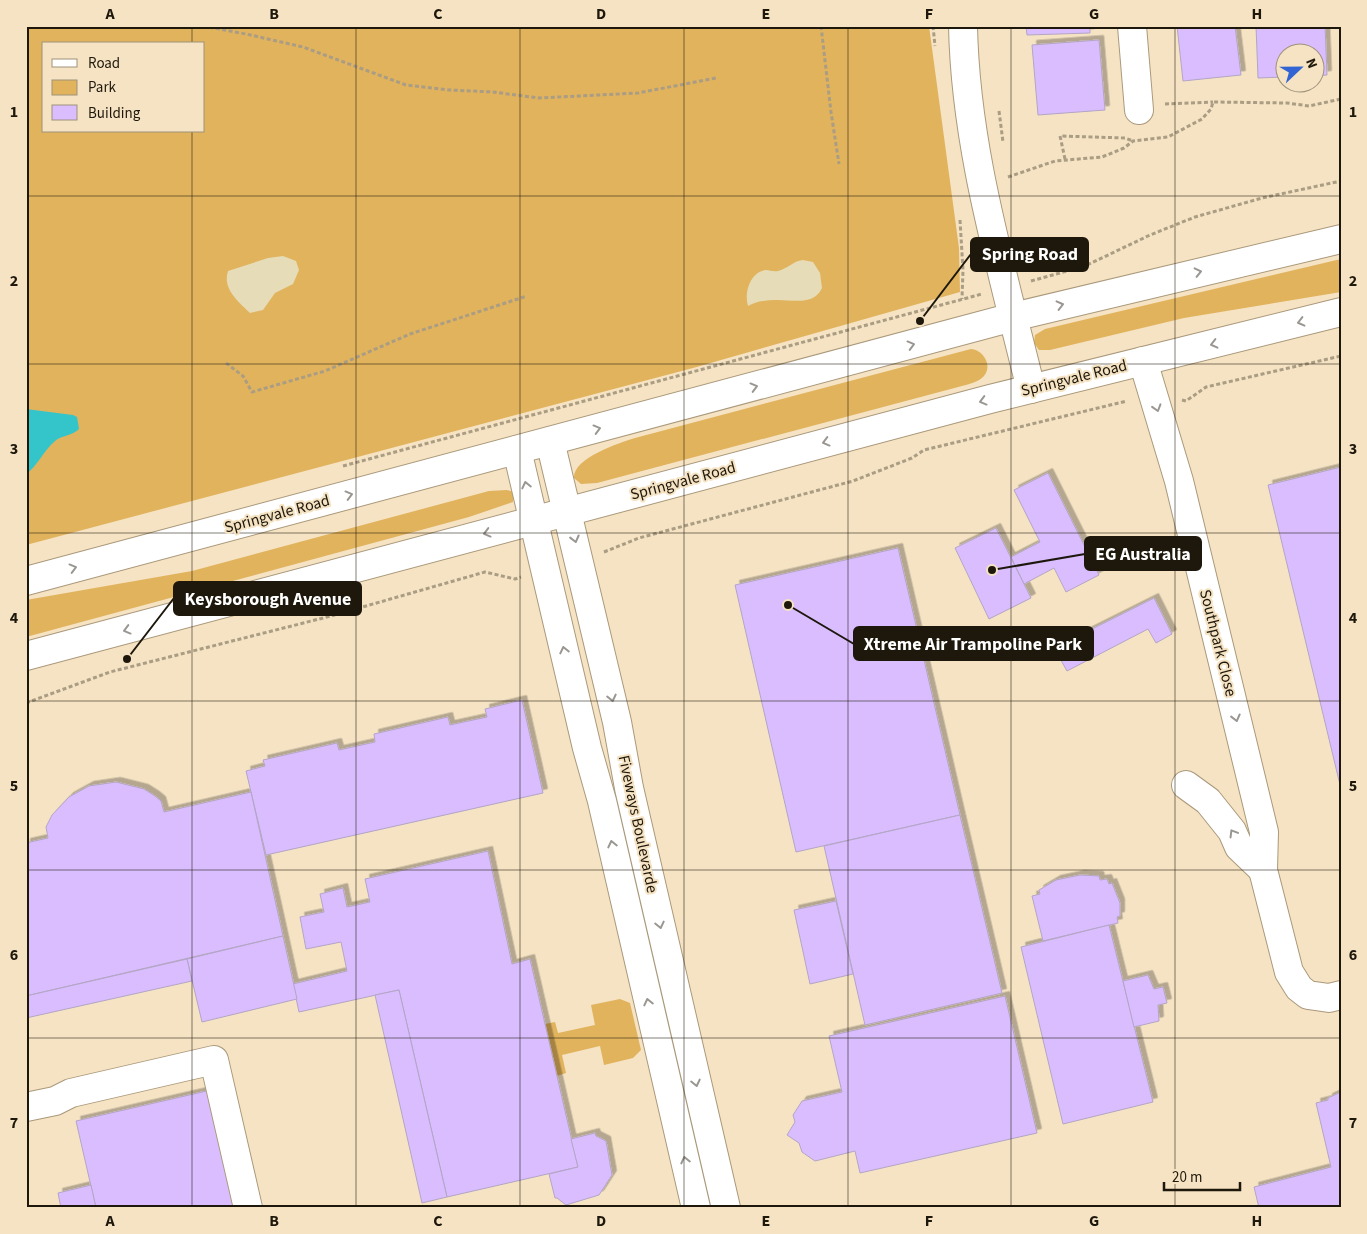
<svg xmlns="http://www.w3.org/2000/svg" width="1367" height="1234" font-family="'Source Sans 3',sans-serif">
  <defs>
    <filter id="shadow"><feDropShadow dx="4.5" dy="-4.5" stdDeviation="0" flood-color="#0004"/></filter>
  </defs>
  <rect width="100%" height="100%" fill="#f5e3c3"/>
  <g fill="#e1b35d" fill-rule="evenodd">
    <path d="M26 26H929L959 248 960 292 693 368 26 545ZM44 44H204V131H44Z"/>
    <path d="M1341 259V292L1184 318 1050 350H1039L1034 343 1035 335 1045 329Z"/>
    <path d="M971 349C983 350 993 365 984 376 979 382 969 384 962 386L597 483 581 484 574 478C573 458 619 443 635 438Z"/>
    <path d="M507 490 514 492 513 502 469 517 26 637V600L192 571 489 491Z"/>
    <path d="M620 999 630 1003 641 1050 633 1058 604 1065 600 1046 562 1055 566 1073 557 1076 545 1024 555 1022 558 1033 595 1025 591 1005Z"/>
  </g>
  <g fill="#e6dcb7">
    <path d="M283 256 296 261 299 270 293 284 275 293 263 310 250 313C239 302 222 289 228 271L268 258Z"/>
    <path d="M803 260 813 262 820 273 822 288C813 307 791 299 775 300 765 300 755 302 748 306 744 293 750 272 766 270 769 270 774 272 778 271 787 269 793 261 803 260Z"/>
  </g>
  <path fill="#34c5cb" d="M26 409 73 415 77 417 79 429C72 436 62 435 55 441 43 451 37 467 26 474Z"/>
  <g fill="#d9bdfe" stroke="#b3a5c5" filter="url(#shadow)">
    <path d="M1026 26H1090V33L1027 35Z"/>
    <path d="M1177 26H1235L1241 75 1183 81Z"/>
    <path d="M1256 26H1325L1327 75 1314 76V52H1284V77L1258 78Z"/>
    <path d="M1099 40 1105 110 1038 115 1032 45Z"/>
    <path d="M1341 467V789L1268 485Z"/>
    <path d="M1048 473 1099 575 1066 592 1054 568 1024 584 1011 557 1040 542 1014 490Z"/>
    <path d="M996 528 1031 598 989 619 955 548Z"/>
    <path d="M898 548 960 815 796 852 735 585Z"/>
    <path d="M1154 598 1172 634 1156 643 1148 629 1067 671 1054 648Z"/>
    <path d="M522 700 543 793 266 855 246 771 265 766 263 760 337 743 339 750 375 742 374 734 448 717 450 725 487 717 485 709Z"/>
    <path d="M116 782 144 789 155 796 161 801 164 812 251 792 283 936 26 996V843L48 838 46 827 52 815 69 797 89 786Z"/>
    <path d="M960 815 1002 993 865 1025 824 846Z"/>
    <path d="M488 851 512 964 530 959 578 1167 447 1197 399 990 299 1012 293 984 347 971 341 942 306 949 300 917 324 912 320 894 343 888 347 907 370 902 365 879Z"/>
    <path d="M1080 875 1099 876 1100 880 1107 879 1109 884 1112 883 1120 903V916L1117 917 1118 923 1043 941 1032 896 1040 894 1039 890 1056 880Z"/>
    <path d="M836 901 853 974 810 984 794 910Z"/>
    <path d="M1109 925 1153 1102 1063 1124 1021 947Z"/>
    <path d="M283 936 297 999 202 1022 187 959Z"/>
    <path d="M187 959 192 981 26 1018V996Z"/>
    <path d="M1148 975 1154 989 1163 987 1167 1003 1158 1005 1159 1021 1134 1027 1123 981Z"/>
    <path d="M399 990 447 1197 422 1203 375 995Z"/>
    <path d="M1005 996 1037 1133 860 1173 855 1151 815 1161 802 1152 799 1143 787 1135 795 1122 793 1115 802 1101 842 1092 829 1036Z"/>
    <path d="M211 1090 237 1208H96L76 1121Z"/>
    <path d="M1341 1092V1208H1259L1254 1187 1331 1167 1316 1103 1328 1100V1098Z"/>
    <path d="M595 1133 596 1136 606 1141 612 1175 599 1195 566 1205 557 1198H555L549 1174 578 1167 571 1139Z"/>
    <path d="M91 1185 96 1208H61L58 1193Z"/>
  </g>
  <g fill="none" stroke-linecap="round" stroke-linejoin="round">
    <g stroke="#aa997b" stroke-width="30">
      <g id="minor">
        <path d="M963 26C965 126 989 221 1013 317"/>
        <path d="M1132 26 1139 110"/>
        <path d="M1143 361 1179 481 1264 832 1263 870 1289 972 1299 988 1308 995 1329 998 1341 995"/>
        <path d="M550 441 617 722 629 788 726 1208"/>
        <path d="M517 450 587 748 602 801 696 1208"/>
        <path d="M1186 785 1208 801 1232 831 1239 847 1263 870"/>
        <path d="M26 1107 55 1101 71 1093 214 1060 248 1208"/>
      </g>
    </g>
    <g stroke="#aa997b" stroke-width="30">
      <g id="highway">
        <path d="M1013 317 1031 389"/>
        <path d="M26 581 1013 317 1341 239"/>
        <path d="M26 656 990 399 1341 312"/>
      </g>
    </g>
    <g stroke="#aa9d83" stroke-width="3" stroke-dasharray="4 2.5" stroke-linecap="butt">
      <path d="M203 26 246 34 303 47 406 85 450 90 493 92 539 98 638 93 716 78"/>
      <path d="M821 26 831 112 839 164"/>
      <path d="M933 26 935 46"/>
      <path d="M1165 104 1213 102"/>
      <path d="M999 111 1003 142"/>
      <path d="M1065 159 1060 136 1125 138 1133 141"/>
      <path d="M1008 177 1055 161 1102 157 1124 148 1133 141 1168 137 1202 119 1211 109 1213 102 1287 103 1309 106 1341 99"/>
      <path d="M960 220 963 270 962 299"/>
      <path d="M1031 281 1085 266 1150 235 1195 217 1262 198 1341 181"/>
      <path d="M226 363 243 376 252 392 325 371 410 334 527 296"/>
      <path d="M1182 400 1186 401 1206 387 1341 356"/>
      <path d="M343 466 982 294"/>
      <path d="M604 552 639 538 853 481 912 458 924 450 1127 401"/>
      <path d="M26 703 110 672 331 616 485 572 515 579 521 577"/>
    </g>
    <use href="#minor" stroke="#fff" stroke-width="28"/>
    <use href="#highway" stroke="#fff" stroke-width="28"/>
  </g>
  <defs><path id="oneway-chevron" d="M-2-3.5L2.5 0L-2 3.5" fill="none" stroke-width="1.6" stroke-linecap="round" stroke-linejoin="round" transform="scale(1.25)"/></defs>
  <g stroke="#9a9792">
    <use href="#oneway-chevron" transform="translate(1198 272) rotate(-13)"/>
    <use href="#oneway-chevron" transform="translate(1060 305) rotate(-14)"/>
    <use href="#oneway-chevron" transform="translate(1301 322) rotate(166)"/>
    <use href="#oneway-chevron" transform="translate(1214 344) rotate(166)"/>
    <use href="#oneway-chevron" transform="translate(911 345) rotate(-15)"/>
    <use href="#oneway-chevron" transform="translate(754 387) rotate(-15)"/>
    <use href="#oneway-chevron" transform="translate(983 401) rotate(165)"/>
    <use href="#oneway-chevron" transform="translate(1157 408) rotate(73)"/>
    <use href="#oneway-chevron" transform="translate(597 429) rotate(-15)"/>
    <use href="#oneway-chevron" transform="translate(826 442) rotate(165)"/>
    <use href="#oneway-chevron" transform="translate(526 485) rotate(-103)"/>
    <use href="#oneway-chevron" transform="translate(349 495) rotate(-15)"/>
    <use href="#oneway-chevron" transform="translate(487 533) rotate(165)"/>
    <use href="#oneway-chevron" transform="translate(575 539) rotate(76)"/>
    <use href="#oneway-chevron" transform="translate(73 568) rotate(-15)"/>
    <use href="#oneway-chevron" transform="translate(127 630) rotate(165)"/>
    <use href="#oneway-chevron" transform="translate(564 650) rotate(-103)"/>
    <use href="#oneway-chevron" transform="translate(612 698) rotate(77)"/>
    <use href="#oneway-chevron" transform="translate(1236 718) rotate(76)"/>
    <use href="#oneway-chevron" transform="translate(1233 833) rotate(-121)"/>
    <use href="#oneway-chevron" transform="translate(612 844) rotate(-103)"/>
    <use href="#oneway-chevron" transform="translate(660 925) rotate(77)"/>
    <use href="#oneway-chevron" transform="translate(648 1002) rotate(-103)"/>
    <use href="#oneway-chevron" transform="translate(696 1083) rotate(77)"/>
    <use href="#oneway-chevron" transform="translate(685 1160) rotate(-103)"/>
  </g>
  <path fill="none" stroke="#1e180c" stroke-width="1" stroke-opacity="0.55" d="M192 26V44M356 26V1208M520 26V1208M684 26V1208M848 26V1208M1011 26V1208M1175 26V1208M192 131V1208M26 196H1341M26 364H1341M26 533H1341M26 701H1341M26 870H1341M26 1038H1341"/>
  <g text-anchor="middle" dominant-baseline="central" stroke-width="4" stroke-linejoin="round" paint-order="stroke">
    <g font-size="16" fill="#1e180c" stroke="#f5e3c3">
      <text transform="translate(1074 378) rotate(-14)">Springvale Road</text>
      <text transform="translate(683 481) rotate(-15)">Springvale Road</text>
      <text transform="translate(277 514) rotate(-15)">Springvale Road</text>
      <text transform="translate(1218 643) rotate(76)">Southpark Close</text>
      <text transform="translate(638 824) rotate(78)">Fiveways Boulevarde</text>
    </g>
  </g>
  <path fill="none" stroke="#1e180c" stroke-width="2" d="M920 321L971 254M992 570L1085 554M127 659L174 598M788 605L854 644"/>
  <g fill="#1e180c" stroke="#f5e3c3" stroke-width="2">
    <circle cx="920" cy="321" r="5"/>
    <circle cx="992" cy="570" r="5"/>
    <circle cx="127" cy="659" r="5"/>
    <circle cx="788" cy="605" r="5"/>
  </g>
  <g fill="#1e180c" stroke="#1e180c" stroke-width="2">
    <rect x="971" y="238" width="117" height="33" rx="5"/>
    <rect x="1085" y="537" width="116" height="33" rx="5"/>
    <rect x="174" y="582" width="187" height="33" rx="5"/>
    <rect x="854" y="627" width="239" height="33" rx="5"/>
  </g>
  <g font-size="18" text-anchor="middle" font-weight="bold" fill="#fff">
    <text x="1030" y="260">Spring Road</text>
    <text x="1143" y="560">EG Australia</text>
    <text x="268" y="605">Keysborough Avenue</text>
    <text x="973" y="650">Xtreme Air Trampoline Park</text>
  </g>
  <rect width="1367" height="1234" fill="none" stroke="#f5e3c3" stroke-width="55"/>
  <rect x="42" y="42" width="162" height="90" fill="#f5e3c3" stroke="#9f927a"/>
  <rect x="52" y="59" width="25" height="8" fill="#ffffff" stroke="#9f927a"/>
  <text x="88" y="68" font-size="15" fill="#1e180c">Road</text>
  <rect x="52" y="80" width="25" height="15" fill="#e1b35d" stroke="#9f927a"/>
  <text x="88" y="92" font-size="15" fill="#1e180c">Park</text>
  <rect x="52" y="105" width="25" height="15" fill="#d9bdfe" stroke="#9f927a"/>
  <text x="88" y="118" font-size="15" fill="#1e180c">Building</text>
  <g transform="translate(1300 68) rotate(68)"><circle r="24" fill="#f5e3c3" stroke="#9f927a"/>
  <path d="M0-4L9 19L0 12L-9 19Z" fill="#3264d3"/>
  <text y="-8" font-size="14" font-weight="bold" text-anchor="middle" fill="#1e180c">N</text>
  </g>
  <path d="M1164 1182v8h76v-8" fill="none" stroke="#1e180c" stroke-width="2.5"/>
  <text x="1172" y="1182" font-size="15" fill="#1e180c" stroke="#f5e3c3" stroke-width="4" paint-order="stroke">20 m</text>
  <rect x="28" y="28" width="1312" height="1178" fill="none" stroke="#1e180c" stroke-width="2"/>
  <g font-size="16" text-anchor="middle" font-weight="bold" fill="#1e180c">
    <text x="110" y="19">A</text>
    <text x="274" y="19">B</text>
    <text x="438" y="19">C</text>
    <text x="601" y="19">D</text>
    <text x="766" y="19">E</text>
    <text x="929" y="19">F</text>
    <text x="1094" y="19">G</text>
    <text x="1257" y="19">H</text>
    <text x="14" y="117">1</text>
    <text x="1353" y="117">1</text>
    <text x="14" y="286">2</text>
    <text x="1353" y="286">2</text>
    <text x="14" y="454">3</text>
    <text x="1353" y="454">3</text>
    <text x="14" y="623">4</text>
    <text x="1353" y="623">4</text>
    <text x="14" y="791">5</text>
    <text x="1353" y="791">5</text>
    <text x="14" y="960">6</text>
    <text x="1353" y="960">6</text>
    <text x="14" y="1128">7</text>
    <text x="1353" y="1128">7</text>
    <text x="110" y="1226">A</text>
    <text x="274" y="1226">B</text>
    <text x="438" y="1226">C</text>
    <text x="601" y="1226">D</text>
    <text x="766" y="1226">E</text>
    <text x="929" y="1226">F</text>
    <text x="1094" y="1226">G</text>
    <text x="1257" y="1226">H</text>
  </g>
</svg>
